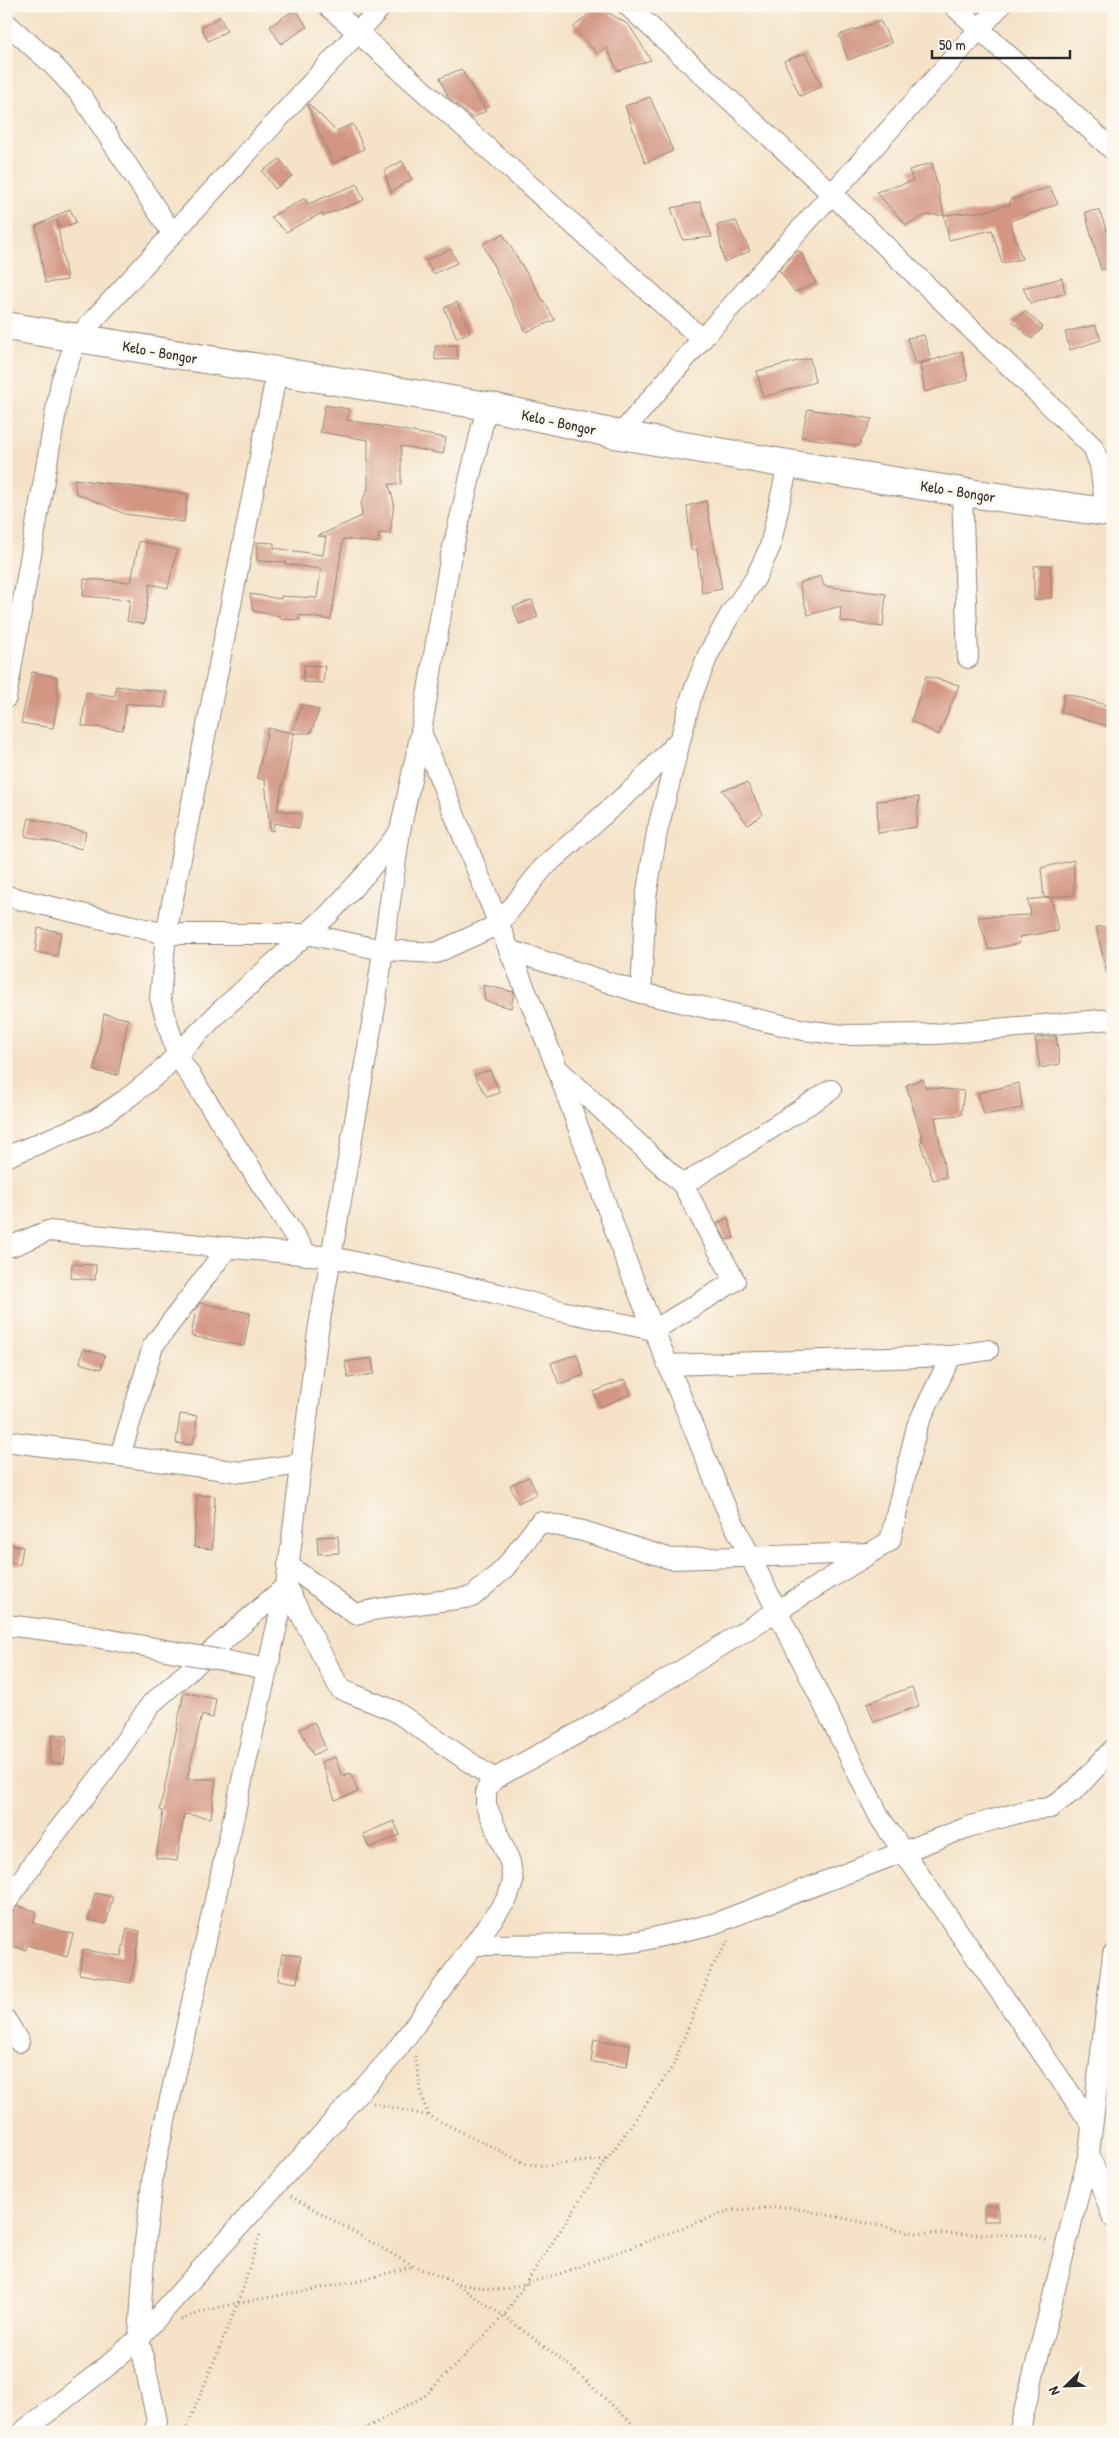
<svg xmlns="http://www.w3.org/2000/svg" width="1119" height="2438" font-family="'Patrick Hand',sans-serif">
  <rect width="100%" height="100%" fill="#fbf7ec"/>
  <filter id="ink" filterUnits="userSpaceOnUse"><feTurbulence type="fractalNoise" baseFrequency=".02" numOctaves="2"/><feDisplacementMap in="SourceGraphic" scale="10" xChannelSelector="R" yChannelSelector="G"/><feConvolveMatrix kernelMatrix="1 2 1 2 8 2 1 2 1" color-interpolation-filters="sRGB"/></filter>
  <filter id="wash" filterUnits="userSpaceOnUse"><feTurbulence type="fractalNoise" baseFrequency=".0096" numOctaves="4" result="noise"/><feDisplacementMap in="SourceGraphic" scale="20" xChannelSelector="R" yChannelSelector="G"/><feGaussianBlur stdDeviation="1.12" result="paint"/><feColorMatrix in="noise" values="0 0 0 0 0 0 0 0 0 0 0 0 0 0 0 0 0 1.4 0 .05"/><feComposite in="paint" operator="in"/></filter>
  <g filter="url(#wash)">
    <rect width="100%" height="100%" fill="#f5e2c7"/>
    <g id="blocks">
      <g fill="#d39683">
        <path d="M597 6 629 25 651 60 618 71 606 47 598 54 573 28Z"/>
        <path d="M296 9 307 27 281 44 270 26Z"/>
        <path d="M220 17 227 31 208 41 201 27Z"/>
        <path d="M880 21 892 43 848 60 839 35Z"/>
        <path d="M805 53 822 86 800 96 784 61Z"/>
        <path d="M461 69 486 111 472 118 448 97 440 78Z"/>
        <path d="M650 97 673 151 645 163 625 106Z"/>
        <path d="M309 104 336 131 353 124 364 149 333 163 307 105Z"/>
        <path d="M280 159 292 176 275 189 262 171Z"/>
        <path d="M402 161 412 179 391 192 384 171Z"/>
        <path d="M932 163 944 215H926L906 225 876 192 913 181 909 170Z"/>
        <path d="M357 184 364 200 323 216 322 213 286 232 271 217 305 198 308 204Z"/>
        <path d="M1050 187 1058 204 1010 221 1022 259 1002 263 992 230 949 240 944 215 986 211 1011 204 1010 200Z"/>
        <path d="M700 202 712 237 683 240 671 208Z"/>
        <path d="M70 209 76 222 61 229 57 220 67 280 45 283 36 226Z"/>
        <path d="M1099 210 1113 247V268L1101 270 1085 212Z"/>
        <path d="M736 221 750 251 724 262 717 225Z"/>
        <path d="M503 234 555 320 526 332 483 244Z"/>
        <path d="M451 249 457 263 433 274 426 260Z"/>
        <path d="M800 251 816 283 795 292 779 270 795 252Z"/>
        <path d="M1062 278 1065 293 1031 304 1023 288Z"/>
        <path d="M457 302 470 332 457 338 444 308Z"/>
        <path d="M1025 311 1043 327 1032 339 1012 321Z"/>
        <path d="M1095 325 1101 340 1070 350 1065 332Z"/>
        <path d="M924 335 931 360 915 364 907 338Z"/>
        <path d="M457 345 458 359 435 360V346Z"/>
        <path d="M962 351 968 380 925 392 920 364Z"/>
        <path d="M810 358 815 382 763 397 757 371Z"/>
        <path d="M325 405 349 409 347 420 446 438 443 454 401 446V484H389L394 503 390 534 379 533 378 543 343 539 331 620 299 615V620L280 619V616L253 611 250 594 281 599V596L317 598 321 569 285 564 286 562 257 561V542L274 543V548L323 555 326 537 318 536 362 516 361 503 368 488V440L320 432Z"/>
        <path d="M808 409 872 419 859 446 801 437Z"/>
        <path d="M74 479 188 494 184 522 125 514 76 493Z"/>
        <path d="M706 501 722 589 702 593 697 549 691 550 687 506Z"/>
        <path d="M139 541 177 550 168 588 150 584 144 624 127 621 130 600 83 596 84 579 131 582Z"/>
        <path d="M1050 565 1052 598 1034 600V566Z"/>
        <path d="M821 576 824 586 886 594 883 627 840 621 841 606 808 615 799 583Z"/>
        <path d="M532 600 538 617 519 624 513 607Z"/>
        <path d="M304 665 325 666 323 683 303 682Z"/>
        <path d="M32 672 57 677V692H59L53 728 21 723Z"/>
        <path d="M926 676 959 685 939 735 911 721Z"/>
        <path d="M116 686 167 692 164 708 126 703 123 730 82 726 86 692 115 696Z"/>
        <path d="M1064 693 1113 707V728L1061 712Z"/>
        <path d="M302 704 319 710 311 733H292Z"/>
        <path d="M268 728 294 733 277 810 302 814 299 828 274 823 273 831 270 830 265 780 257 778Z"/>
        <path d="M747 783 763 814 748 825 722 790Z"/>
        <path d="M919 797 916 827 878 833 877 801Z"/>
        <path d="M29 818 86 832 82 849 25 836Z"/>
        <path d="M1074 860V895L1044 898 1041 868Z"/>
        <path d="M1051 897 1058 931 1019 937 1020 943 989 950 978 917 1031 915 1028 900Z"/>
        <path d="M1096 927H1113V973L1107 974Z"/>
        <path d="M38 928 61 932 57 956 35 952Z"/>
        <path d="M483 985 514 992 511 1008 485 1001Z"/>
        <path d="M104 1014 128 1019 118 1075 94 1071Z"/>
        <path d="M1056 1036 1060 1064 1040 1068 1035 1038Z"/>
        <path d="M490 1070 500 1093 487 1097 474 1075Z"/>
        <path d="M923 1079 925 1087 964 1091 961 1115 935 1117 946 1177 933 1180 920 1142 923 1141 906 1085Z"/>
        <path d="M1019 1083 1022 1108 984 1115 978 1093Z"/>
        <path d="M728 1217 734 1238 726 1240 717 1224Z"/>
        <path d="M72 1264 96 1265 95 1280 71 1278Z"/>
        <path d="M200 1303 250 1313 244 1346 191 1336 196 1309Z"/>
        <path d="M83 1349 105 1355 101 1369 80 1363Z"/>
        <path d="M577 1354 584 1375 559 1384 551 1363Z"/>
        <path d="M372 1358 374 1374 348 1378 345 1362Z"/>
        <path d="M625 1379 631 1394 600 1407 594 1392Z"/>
        <path d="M180 1414 197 1416 195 1436 191 1445 176 1443Z"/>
        <path d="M529 1477 537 1494 518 1503 510 1485Z"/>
        <path d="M197 1495 215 1496 212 1549 194 1547Z"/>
        <path d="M338 1536 339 1553 318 1554 317 1537Z"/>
        <path d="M6 1544 23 1547 20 1565 6 1562Z"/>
        <path d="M912 1687 919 1706 874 1722 867 1703Z"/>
        <path d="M184 1692 216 1699 213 1718 202 1715 187 1779H216L211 1818 184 1814 177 1861 156 1858 163 1811 160 1810Z"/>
        <path d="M314 1722 326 1749 313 1755 300 1729Z"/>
        <path d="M53 1734 67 1736 64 1764 49 1762Z"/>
        <path d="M335 1757 342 1776 351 1773 358 1792 335 1800 321 1762Z"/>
        <path d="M394 1821 400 1835 369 1848 363 1834Z"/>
        <path d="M95 1893 113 1897 106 1924 88 1920Z"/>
        <path d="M18 1906 36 1911 33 1923 73 1934 67 1957 27 1945 26 1950 6 1944V1923L9 1914Z"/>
        <path d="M127 1928 140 1931 131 1983 79 1974 83 1950 121 1956Z"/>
        <path d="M282 1954 301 1956 297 1983 278 1980Z"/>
        <path d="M594 2039 630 2045 627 2067 591 2062Z"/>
        <rect x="984" y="2206" width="14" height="15"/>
      </g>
    </g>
  </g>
  <g filter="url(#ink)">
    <use href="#blocks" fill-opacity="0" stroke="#908679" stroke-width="1"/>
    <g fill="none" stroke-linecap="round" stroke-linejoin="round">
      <g stroke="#908679" stroke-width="22">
        <g id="minor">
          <path d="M328 6 702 339"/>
          <path d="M628 6 832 194 1093 447 1100 465 1106 512"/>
          <path d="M954 6 1113 150"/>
          <path d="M6 23 50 62 81 95 172 233"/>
          <path d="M277 371 166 934 160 998 177 1055 307 1255"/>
          <path d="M620 435 702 339 1000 6"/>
          <path d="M962 492 968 658"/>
          <path d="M6 698 61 382 77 338 382 6"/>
          <path d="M421 732 557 1068 628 1266 725 1506 880 1818 1092 2125"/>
          <path d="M6 896 166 934H307L383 950 436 953 499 924 543 868 636 786 680 739"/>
          <path d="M509 950 641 993 804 1030 843 1035 936 1034 1113 1019"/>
          <path d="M641 993 646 897 657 832 691 698 708 655 731 613 755 579 770 547 788 464"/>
          <path d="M6 1157 95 1120 125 1100 159 1073 219 1012 329 914 365 875 400 831"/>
          <path d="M683 1185 831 1090"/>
          <path d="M6 1245 12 1246 48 1231 332 1257 499 1294 561 1311 654 1330 735 1281 683 1185 559 1070"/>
          <path d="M668 1365 951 1356"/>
          <path d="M6 1441 241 1472 301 1464"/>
          <path d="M120 1456 153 1346 228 1247"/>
          <path d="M288 1565 355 1614 378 1609 472 1597 504 1569 540 1522 583 1531 671 1559 869 1553"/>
          <path d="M6 1625 79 1634 187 1654"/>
          <path d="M222 1660 267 1669"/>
          <path d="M6 1903 38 1856 103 1773 151 1704 286 1586 340 1689 395 1711 494 1779"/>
          <path d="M474 1945 614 1944 640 1941 713 1924 971 1826 1029 1810 1050 1808 1076 1789 1113 1749"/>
          <path d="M6 2020 19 2042"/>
          <path d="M1089 2153 1113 2218"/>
          <path d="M22 2432 105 2368 139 2338 393 2055 507 1899 513 1882 510 1862 486 1805V1790L494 1779 598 1722 890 1541 917 1426 951 1356 988 1350"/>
          <path d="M155 2432 157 2421 139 2338 145 2242 153 2174 286 1586 318 1331 375 1007 400 831 421 732 450 560 487 406"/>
          <path d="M1019 2432 1089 2153 1113 1954"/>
        </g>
      </g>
      <g stroke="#908679" stroke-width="30">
        <path id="trunk" d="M6 326 487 406 620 435 788 464 962 492 1113 513"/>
      </g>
      <g stroke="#908679" stroke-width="3" stroke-dasharray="1 4" stroke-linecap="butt">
        <path d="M415 2056 422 2097 428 2116"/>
        <path d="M373 2103 429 2116 527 2164 545 2166 606 2159"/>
        <path d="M291 2196 413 2266 449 2280 504 2316 570 2366 641 2432"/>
        <path d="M458 2284 500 2290 525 2284 562 2273 731 2210 789 2207 916 2233 1033 2235 1048 2241"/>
        <path d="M181 2320 204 2311 238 2303 359 2281 413 2266"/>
        <path d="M185 2432 238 2303 260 2234"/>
        <path d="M359 2432 426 2395 504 2316 607 2159 673 2066 712 1967 730 1938"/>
      </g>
      <use href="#minor" stroke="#fff" stroke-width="20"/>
      <use href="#trunk" stroke="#fff" stroke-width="28"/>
      <g stroke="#908679" stroke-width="22" stroke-linecap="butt">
        <path id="minor-bridge" d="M187 1654 222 1660"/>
      </g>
      <use href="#minor-bridge" stroke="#fff" stroke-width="20"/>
    </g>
  </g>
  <g text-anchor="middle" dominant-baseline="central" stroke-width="5" stroke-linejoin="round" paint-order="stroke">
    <g font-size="15" fill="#2b2b2b" stroke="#fbf7ec">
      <text transform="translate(160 352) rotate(10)">Kelo - Bongor</text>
      <text transform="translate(559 422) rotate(12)">Kelo - Bongor</text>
      <text transform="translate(958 491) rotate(9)">Kelo - Bongor</text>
    </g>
  </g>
  <rect width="1119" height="2438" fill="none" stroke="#fbf7ec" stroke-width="25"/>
  <g transform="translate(1066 2386) rotate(247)" stroke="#fbf7ec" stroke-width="4" paint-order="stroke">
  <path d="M0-4L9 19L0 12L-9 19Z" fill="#2b2b2b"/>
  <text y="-8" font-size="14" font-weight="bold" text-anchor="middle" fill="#2b2b2b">N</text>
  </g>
  <path d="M932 50v8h138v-8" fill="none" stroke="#2b2b2b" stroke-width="2.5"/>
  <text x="939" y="50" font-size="15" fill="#2b2b2b" stroke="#fbf7ec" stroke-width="4" paint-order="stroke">50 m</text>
</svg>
